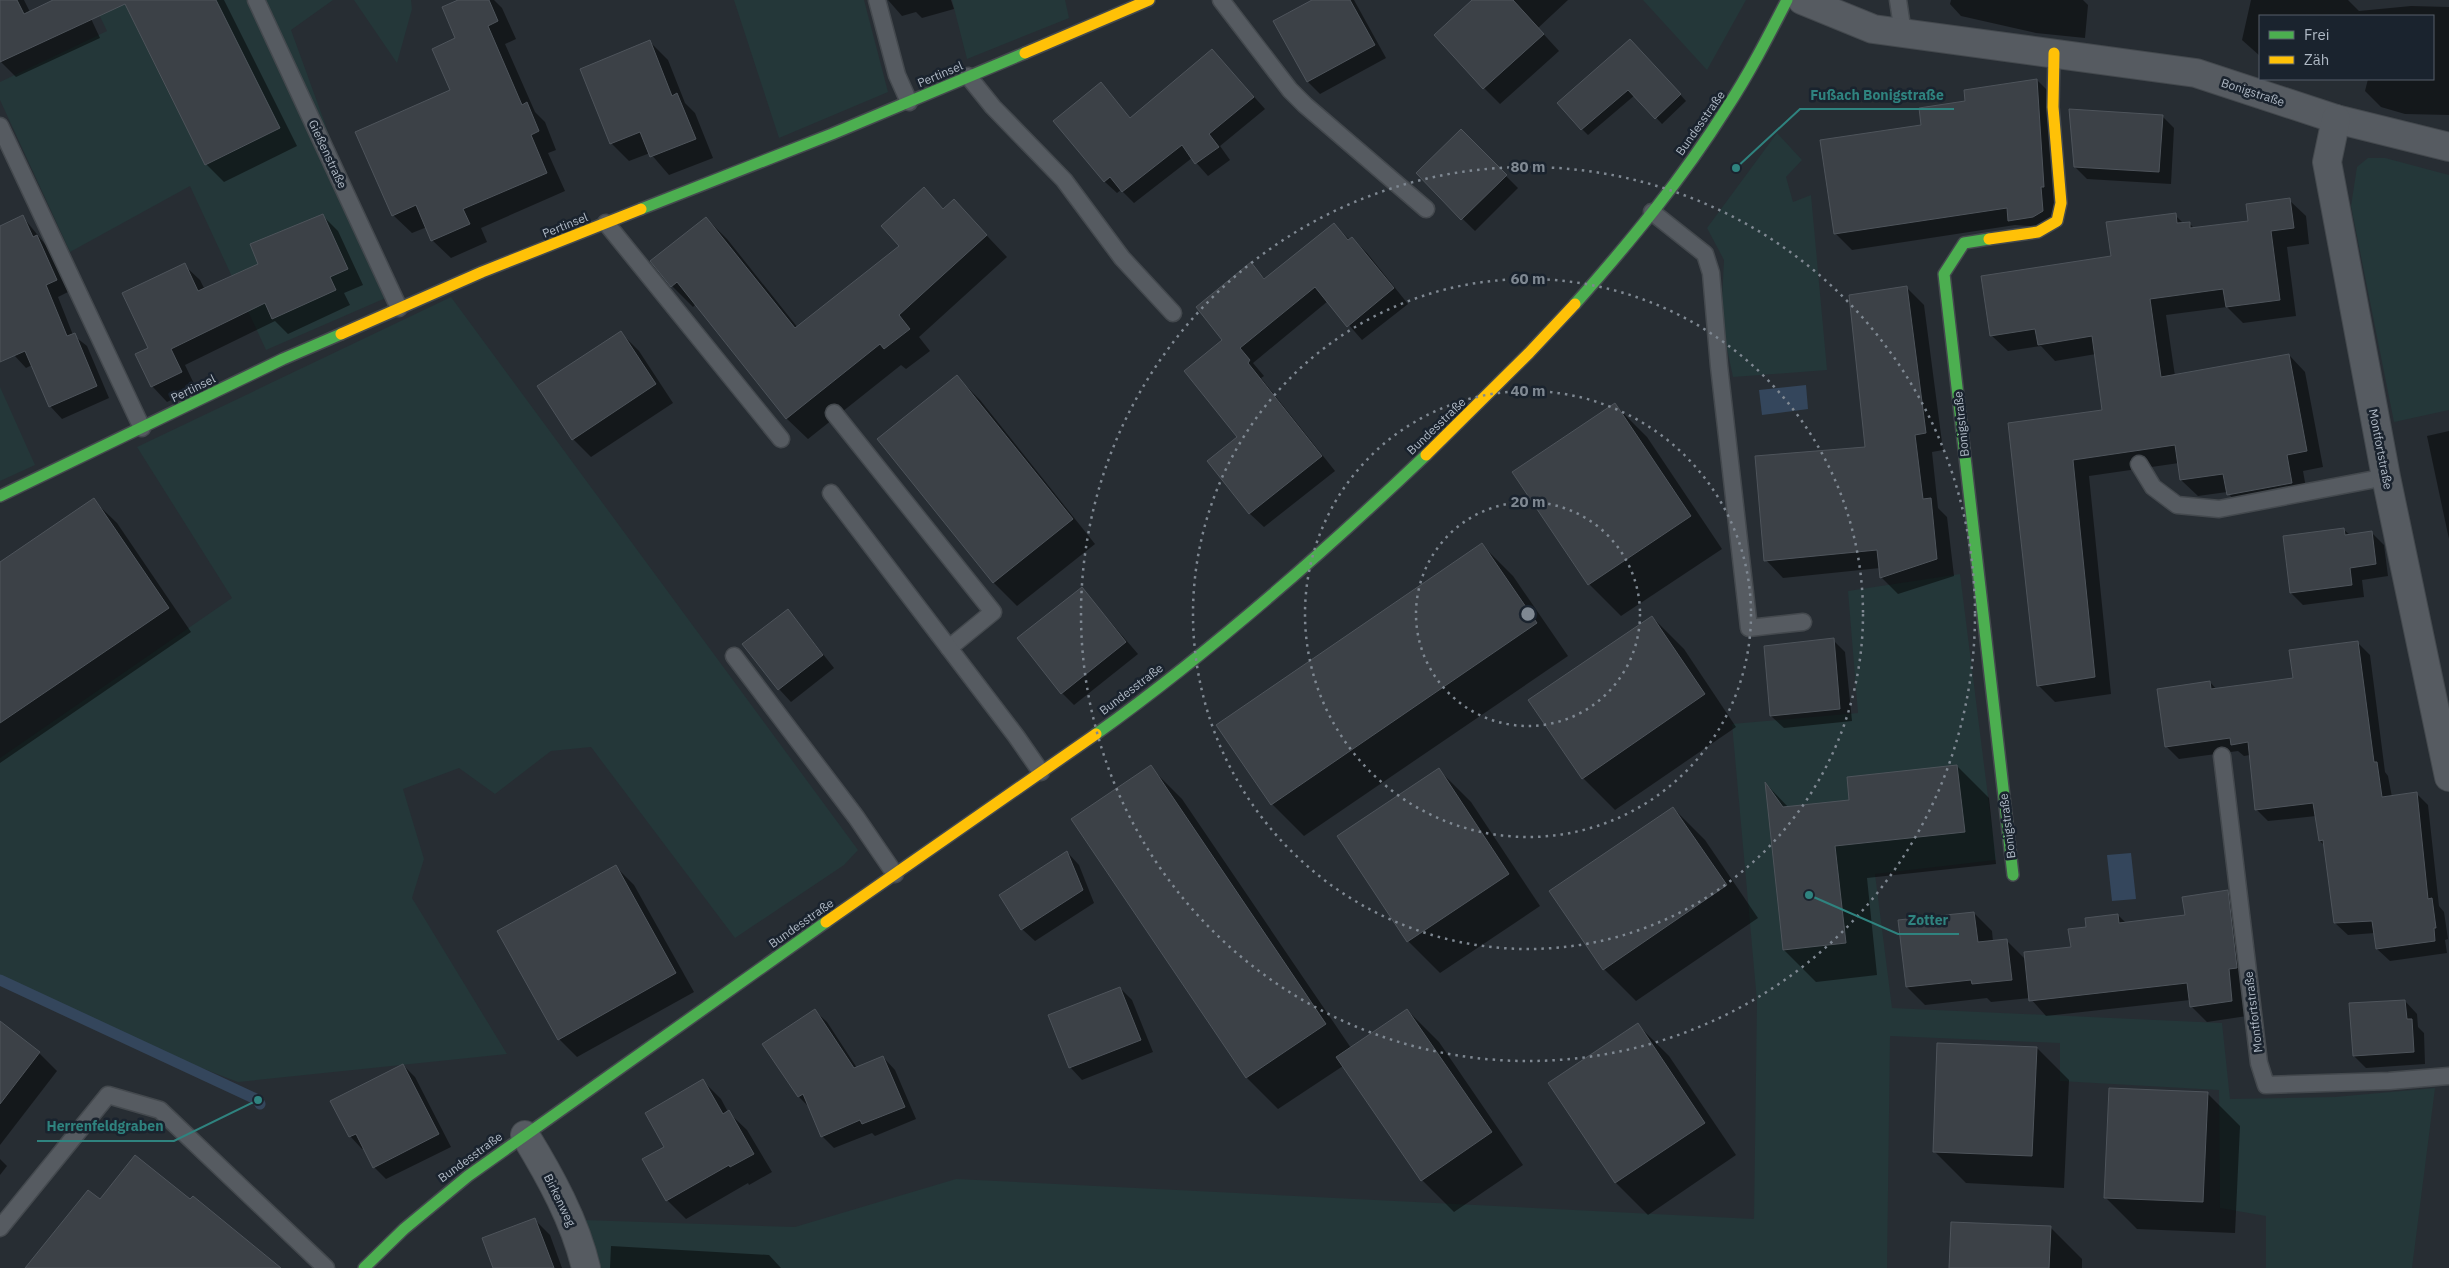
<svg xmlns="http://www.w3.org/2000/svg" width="2449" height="1268" font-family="'IBM Plex Sans',sans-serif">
  <rect width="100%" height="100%" fill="#272d33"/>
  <g fill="#243739">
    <path d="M92 0H333L291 30 388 297 266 350 190 186 70 252 0 100V82L107 31Z"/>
    <path d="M354 0H411L412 9 397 63Z"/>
    <path d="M734 0H864L888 92 779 138Z"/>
    <path d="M952 0H1065L1069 18 967 59Z"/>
    <path d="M1643 0H1746L1707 70Z"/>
    <path d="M1777 133 1802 160 1786 177 1793 202 1811 195 1827 370 1733 377 1721 320 1724 260 1707 228Z"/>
    <path d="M2368 158H2385L2449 175V410L2394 422 2351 206 2357 167Z"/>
    <path d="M451 297 858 850 844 865 735 938 591 747 551 751 495 794 459 768 403 789 424 859 412 898 507 1054 238 1082 183 1061 0 976V758L232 598 137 447Z"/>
    <path d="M0 387 35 465 0 481Z"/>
    <path d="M1960 574 1996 860 1875 874 1892 1008 2222 1023 2230 1099 2335 1097 2435 1088 2412 1268H2266V1216L2220 1208 2219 1090 2060 1081V1043L1890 1036 1887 1268H597L583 1220 795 1227 956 1179 1754 1219 1757 1001 1732 724 1858 713 1848 591Z"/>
  </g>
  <g fill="#34465c">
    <path d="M1806 385 1808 409 1762 415 1759 390Z"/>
    <path d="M2131 853 2136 899 2112 901 2107 855Z"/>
  </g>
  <g fill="#0007">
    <path d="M0 0H24L30 12 56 0H77L86 8 100 38 16 77 0 61Z"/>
    <path d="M125 0H224L297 146 224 182 206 164Z"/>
    <path d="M461 0H494L502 8 516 39 505 44 535 112 545 122 556 150 548 153 565 191 481 228 487 242 451 258 432 240 427 227 412 233 393 215 451 91Z"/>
    <path d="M888 0H951L954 9 922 18 916 12 902 16Z"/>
    <path d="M1314 0H1354L1386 58 1320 94 1308 82 1275 22Z"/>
    <path d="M1472 0H1568L1538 28 1559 51 1500 104 1484 88Z"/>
    <path d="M1951 0H2083L2088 5 2085 38 2036 33 1961 16 1950 4Z"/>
    <path d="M2251 0H2348L2359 11 2411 6 2449 7V115L2405 114 2381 107 2365 91 2368 79H2366H2433V16H2260V56L2242 40Z"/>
    <path d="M650 42 668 60 685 103 695 113 713 158 669 175 650 153 629 161 611 143Z"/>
    <path d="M1636 46 1686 101 1662 124 1635 95 1588 135 1582 129Z"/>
    <path d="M1212 50 1265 109 1220 146 1230 160 1208 176 1192 158 1134 203 1121 190 1117 193 1105 182 1055 121 1101 84 1131 119Z"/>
    <path d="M2037 80 2054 97 2060 228 2015 225 1852 250 1835 233 1966 102Z"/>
    <path d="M2162 116 2174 128 2171 184 2087 179 2075 167Z"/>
    <path d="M1461 131 1518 188 1475 231 1417 174Z"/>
    <path d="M924 189 944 210 954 201 1007 257 919 337 930 351 906 369 901 365 808 439 786 418 696 304 693 307 672 286 706 218 727 239 798 328 901 246Z"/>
    <path d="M2289 200 2306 216 2309 244 2287 247 2296 316 2243 323 2227 307 2166 315 2175 376 2289 355 2305 372 2323 467 2303 471 2308 499 2244 511 2227 492 2198 496 2181 480 2179 463 2089 476 2111 694 2055 702 2038 685 2010 424 2104 411 2096 354 2055 361 2041 346 2008 351 1991 335 2175 215 2184 224 2189 223 2195 229 2249 222Z"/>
    <path d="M323 216 338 231 363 285 344 293 350 305 288 334 275 321 185 365 196 388 167 402 152 386 150 349 184 265 200 280 205 290 259 265Z"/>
    <path d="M23 217 49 249 68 292 58 297 73 335 87 346 109 398 62 419 50 406 32 365 26 368 14 355 0 324V227Z"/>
    <path d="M1334 225 1350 240 1352 238 1367 253 1408 304 1362 340 1328 301 1253 363 1264 376 1261 378 1335 471 1264 527 1249 513 1224 340 1251 264 1266 280Z"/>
    <path d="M1907 288 1924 305 1943 450 1932 452 1938 508 1947 517 1954 576 1898 594 1881 577 1880 568 1783 578 1766 560 1867 448Z"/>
    <path d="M620 332 639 351 673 403 591 457 573 439Z"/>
    <path d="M957 377 980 400 1095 544 1017 606 994 583 879 439Z"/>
    <path d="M1615 405 1647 437 1722 549 1621 616 1589 584 1514 472Z"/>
    <path d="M2449 431V539L2427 436Z"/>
    <path d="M93 500 117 523 191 632 0 763V564Z"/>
    <path d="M2344 530 2350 535 2372 533 2384 545 2388 576 2362 580 2364 597 2303 605 2291 593Z"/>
    <path d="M1481 544 1513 576 1568 656 1304 836 1272 804Z"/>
    <path d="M1082 589 1138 654 1074 705 1062 693Z"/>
    <path d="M788 610 834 668 791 702 779 689Z"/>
    <path d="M1652 617 1684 649 1736 727 1615 810 1583 778Z"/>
    <path d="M1833 640 1845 652 1852 721 1784 728 1771 716Z"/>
    <path d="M2358 643 2370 655 2385 772 2388 776 2392 797 2416 793 2428 805 2439 906 2444 912 2448 939 2445 940 2447 953 2390 961 2377 949 2375 933 2348 935 2335 923 2325 846 2320 841 2316 816 2268 821 2256 809 2250 755 2244 756 2238 751 2179 759 2166 746 2210 682 2217 690 2294 679Z"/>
    <path d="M1957 766 1989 798 1996 864 1867 878 1877 975 1816 982 1784 950 1767 785 1789 808 1851 801Z"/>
    <path d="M1150 767 1182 799 1351 1048 1407 1010 1439 1042 1523 1165 1454 1212 1422 1180 1343 1066 1278 1109 1246 1077Z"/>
    <path d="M1439 770 1471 802 1540 906 1440 973 1408 941Z"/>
    <path d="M1673 808 1705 840 1758 918 1636 1001 1604 969Z"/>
    <path d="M1067 852 1079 865 1094 903 1035 941 1022 929 1000 896Z"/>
    <path d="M616 867 634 885 694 992 577 1057 559 1039Z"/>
    <path d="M2228 891 2243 907 2247 1016 2207 1022 2192 1007 2190 1000 2046 1016 2030 998 1991 1002 1987 998 1925 1005 1907 987 1974 913 1992 931 1993 942 2007 941 2026 960 2072 948 2088 928 2118 915 2126 923 2186 917Z"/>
    <path d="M1120 988 1132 1000 1153 1052 1082 1080 1070 1067Z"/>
    <path d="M2405 1001 2417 1014 2418 1027 2424 1033 2425 1064 2366 1068 2354 1056Z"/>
    <path d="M814 1010 827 1022 857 1068 883 1057 895 1070 916 1119 875 1136 872 1133 834 1148 822 1136 810 1108 798 1096Z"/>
    <path d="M0 1023 39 1053 57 1071 0 1145Z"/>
    <path d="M1637 1024 1669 1056 1736 1155 1648 1215 1616 1183 1549 1084Z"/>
    <path d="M2037 1048 2069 1080 2064 1188 1966 1183 1934 1151Z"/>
    <path d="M403 1065 415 1077 451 1147 386 1179 374 1167 364 1148 362 1149 350 1136Z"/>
    <path d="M703 1081 721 1099 728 1112 747 1130 772 1172 749 1185 748 1183 686 1219 667 1200 644 1160 666 1147Z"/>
    <path d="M2208 1094 2240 1126 2235 1233 2137 1229 2105 1197Z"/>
    <path d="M0 1159 7 1166 0 1175Z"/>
    <path d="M534 1219 550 1235 562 1268H494Z"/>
    <path d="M2050 1227 2082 1259V1268H1950Z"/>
    <path d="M611 1246 769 1255 781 1268H610Z"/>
  </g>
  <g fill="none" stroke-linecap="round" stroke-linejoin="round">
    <path stroke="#34465c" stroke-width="11" d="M0 980 258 1100 260 1104"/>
  </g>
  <g fill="#3c4147" stroke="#4e545b">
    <path d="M0 0H17L24 14 53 0H216L280 128 205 165 125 4 0 62Z"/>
    <path d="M458 0H489L498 21 488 26 522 105 527 102 539 131 531 135 547 173 463 209 470 224 431 241 416 205 392 216 355 132 450 90 432 49 455 38 442 7Z"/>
    <path d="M1312 0H1350L1375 45 1307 82 1273 21Z"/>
    <path d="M1472 0H1513L1544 34 1483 89 1434 35Z"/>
    <path d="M1630 39 1681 94 1655 119 1628 90 1581 130 1557 103Z"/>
    <path d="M650 40 672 96 677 93 696 139 650 157 640 132 610 144 580 69Z"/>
    <path d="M1212 49 1254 97 1209 134 1219 147 1195 164 1182 145 1122 192 1110 177 1104 182 1053 121 1101 82 1130 118Z"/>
    <path d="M2037 79 2044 187H2041L2043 211 2033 217 2008 221 2007 208 1834 234 1820 140 1921 125 1919 108 1965 101 1964 90Z"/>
    <path d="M2069 109 2163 115 2159 172 2074 167Z"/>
    <path d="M1461 129 1507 175 1461 220 1416 173Z"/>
    <path d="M924 187 943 209 954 199 987 235 899 315 910 329 884 349 880 344 786 419 677 282 671 287 650 261 706 217 795 328 899 246 881 226Z"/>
    <path d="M2290 198 2294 228 2271 231 2280 300 2226 307 2223 289 2150 299 2161 377 2289 354 2307 451 2287 455 2292 483 2227 495 2223 474 2180 480 2175 445 2073 460 2095 677 2037 686 2008 423 2102 410 2092 336 2038 345 2035 329 1990 336 1981 276 2111 256 2106 222 2176 213 2177 223 2190 222V228L2248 221 2246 204Z"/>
    <path d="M323 214 348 269 330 277 336 290 272 319 265 303 171 349 182 372 151 387 135 354 148 348 122 293 185 263 198 291 258 264 250 244Z"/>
    <path d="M23 215 33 237 37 235 57 280 46 285 67 336 75 333 97 386 49 407 25 351 0 362V226Z"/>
    <path d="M1334 223 1348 240 1352 237 1394 288 1347 327 1315 287 1240 348 1250 360 1248 363 1322 456 1249 514 1207 461 1237 437 1184 371 1222 340 1196 307 1251 262 1264 279Z"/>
    <path d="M1907 286 1926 433 1915 435 1923 499 1931 498 1937 559 1880 578 1877 550 1764 561 1755 456 1865 447 1849 295Z"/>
    <path d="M621 331 656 384 572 440 537 386Z"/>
    <path d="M957 375 1073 519 993 583 877 439Z"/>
    <path d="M1615 403 1691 516 1588 585 1512 472Z"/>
    <path d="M94 498 169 608 0 723V562Z"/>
    <path d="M2344 528 2345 535 2372 531 2376 564 2350 568 2352 585 2290 593 2283 536Z"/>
    <path d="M1482 543 1537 623 1271 805 1216 725Z"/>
    <path d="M1082 587 1126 642 1061 694 1017 638Z"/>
    <path d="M788 609 823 655 778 690 742 644Z"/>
    <path d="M1652 616 1705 694 1582 779 1528 700Z"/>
    <path d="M1834 638 1840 709 1770 716 1764 646Z"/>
    <path d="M2358 641 2374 762H2377L2382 797 2417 792 2428 899 2432 898 2436 928H2434L2435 941 2376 949 2372 921 2334 923 2323 840 2319 841 2313 803 2255 810 2248 742 2231 745 2230 738 2165 747 2157 689 2210 681 2211 689 2293 678 2289 650Z"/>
    <path d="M1151 765 1326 1024 1246 1078 1071 819Z"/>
    <path d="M1957 765 1965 832 1835 846 1846 943 1783 950 1765 782 1783 807 1849 800 1847 777Z"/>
    <path d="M1439 768 1509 874 1407 942 1337 836Z"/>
    <path d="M1673 807 1727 885 1603 970 1549 891Z"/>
    <path d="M1067 851 1083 890 1021 930 999 895Z"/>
    <path d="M616 865 676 973 558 1040 497 931Z"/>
    <path d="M2228 890 2237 968 2229 969 2232 1001 2190 1007 2187 983 2029 1001 2024 952 2071 947 2068 929 2086 927 2085 918 2118 914 2119 923 2185 915 2182 897Z"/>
    <path d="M1974 912 1978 942 2007 939 2012 980 1972 984 1971 980 1906 987 1898 920Z"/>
    <path d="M1120 987 1141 1040 1069 1068 1048 1015Z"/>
    <path d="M2405 1000 2407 1019H2412L2414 1052 2353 1056 2349 1003Z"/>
    <path d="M815 1009 854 1068 883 1056 905 1107 862 1124 860 1120 821 1137 803 1094 798 1097 762 1044Z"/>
    <path d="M1407 1009 1492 1132 1421 1181 1336 1057Z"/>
    <path d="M0 1021 40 1052 0 1104Z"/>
    <path d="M1638 1023 1705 1123 1615 1183 1548 1083Z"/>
    <path d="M1937 1043 2037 1047 2032 1156 1933 1152Z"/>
    <path d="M403 1064 439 1134 373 1168 356 1134 349 1137 330 1101Z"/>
    <path d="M703 1079 723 1114 729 1110 754 1154 730 1167 729 1165 666 1201 642 1159 664 1147 645 1113Z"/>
    <path d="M2109 1088 2208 1092 2203 1202 2104 1198Z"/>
    <path d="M135 1155 190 1199 193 1196 281 1268H25L88 1190 100 1199Z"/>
    <path d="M535 1218 554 1268H493L482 1238Z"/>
    <path d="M1951 1222 2051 1226 2049 1268H1949Z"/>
  </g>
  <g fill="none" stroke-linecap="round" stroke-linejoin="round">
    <g stroke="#44494e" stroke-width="19">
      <g id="lane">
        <path d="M256 0 399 308"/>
        <path d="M877 0 897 75 909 102"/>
        <path d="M1221 0 1290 90 1305 105 1426 209"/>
        <path d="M1898 0 1903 33"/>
        <path d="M968 76 993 107 1064 180 1122 258 1173 313"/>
        <path d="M0 126 142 428"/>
        <path d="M1652 212 1705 254 1711 273 1719 366 1749 628 1803 622"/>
        <path d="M606 223 781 439"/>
        <path d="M834 413 993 612 949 648"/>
        <path d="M2139 464 2153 487 2177 505 2219 509 2386 477"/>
        <path d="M831 493 1016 736 1041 772"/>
        <path d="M734 656 856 817 895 874"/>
        <path d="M2222 756 2259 1063 2266 1085 2389 1081 2449 1076"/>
        <path d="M0 1228 108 1095 160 1110 326 1268"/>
      </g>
    </g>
    <g stroke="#44494e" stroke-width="30">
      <g id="street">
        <path d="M1802 0 1873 29 2196 73 2336 119 2449 147"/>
        <path d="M2336 119 2327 162 2386 477 2449 777"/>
        <path d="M525 1135C550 1176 575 1221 586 1268"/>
      </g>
    </g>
    <g stroke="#44494e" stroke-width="14">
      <g id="fast">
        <path d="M641 209 832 134 1025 53"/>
        <path d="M1989 239 1964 243 1944 274 2013 875"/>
        <path d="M1575 304C1630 242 1682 179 1726 109 1749 74 1768 37 1787 0"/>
        <path d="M0 496 283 359 341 334"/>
        <path d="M1096 734C1213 650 1322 554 1426 455"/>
        <path d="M364 1268 404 1229 468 1176 826 922"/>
      </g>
    </g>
    <g stroke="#44494e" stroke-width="14">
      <g id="slow">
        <path d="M1025 53 1149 0"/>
        <path d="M1989 239 2038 232 2057 221 2061 203 2053 107 2054 53"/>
        <path d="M341 334 482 272 641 209"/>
        <path d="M1426 455 1529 353 1575 304"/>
        <path d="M826 922 1096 734"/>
      </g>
    </g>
    <use href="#lane" stroke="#565b61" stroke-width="16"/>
    <use href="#street" stroke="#565b61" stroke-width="28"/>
    <use href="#fast" stroke="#4caf50" stroke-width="11"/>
    <use href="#slow" stroke="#ffc107" stroke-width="11"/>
  </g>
  <g fill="none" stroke="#7f8892" stroke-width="2.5" stroke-dasharray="2.5 5">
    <circle cx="1528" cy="614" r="112"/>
    <circle cx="1528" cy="614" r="223"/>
    <circle cx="1528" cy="614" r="335"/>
    <circle cx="1528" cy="614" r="447"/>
  </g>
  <g text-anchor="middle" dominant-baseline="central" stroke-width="5" stroke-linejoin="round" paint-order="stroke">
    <g font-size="12" fill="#afb9c5" stroke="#1a232e">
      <text transform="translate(940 74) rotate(-23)">Pertinsel</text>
      <text transform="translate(2253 92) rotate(18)">Bonigstraße</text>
      <text transform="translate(1700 123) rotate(-55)">Bundesstraße</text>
      <text transform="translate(328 154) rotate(65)">Gießenstraße</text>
      <text transform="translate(565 225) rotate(-22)">Pertinsel</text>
      <text transform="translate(193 388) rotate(-26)">Pertinsel</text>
      <text transform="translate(1961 424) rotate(-96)">Bonigstraße</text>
      <text transform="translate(1436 426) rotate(-44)">Bundesstraße</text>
      <text transform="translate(2381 449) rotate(79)">Montfortstraße</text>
      <text transform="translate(1131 689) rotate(-37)">Bundesstraße</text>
      <text transform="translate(2007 826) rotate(-97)">Bonigstraße</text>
      <text transform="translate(801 923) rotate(-35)">Bundesstraße</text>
      <text transform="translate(2253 1012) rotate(-97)">Montfortstraße</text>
      <text transform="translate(470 1157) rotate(-36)">Bundesstraße</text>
      <text transform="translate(560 1200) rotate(64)">Birkenweg</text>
    </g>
  </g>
  <circle cx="1528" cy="614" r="8" fill="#7f8892" stroke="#1a232e" stroke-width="2.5"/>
  <g font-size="15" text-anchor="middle" font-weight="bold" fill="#7f8892" stroke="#1a232e" stroke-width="5" stroke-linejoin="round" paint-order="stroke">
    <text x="1528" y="172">80 m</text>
    <text x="1528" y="284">60 m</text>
    <text x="1528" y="396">40 m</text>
    <text x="1528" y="507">20 m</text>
  </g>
  <path fill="none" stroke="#2f837f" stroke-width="2" d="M1736 168L1800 109H1954M1809 895L1898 934H1959M258 1100L174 1141H37"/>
  <g fill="#2f837f" stroke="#1a232e" stroke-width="2">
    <circle cx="1736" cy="168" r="5"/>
    <circle cx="1809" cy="895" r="5"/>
    <circle cx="258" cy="1100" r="5"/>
  </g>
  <g font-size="14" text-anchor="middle" font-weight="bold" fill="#2f837f" stroke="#1a232e" stroke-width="5" stroke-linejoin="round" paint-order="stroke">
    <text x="1877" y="100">Fußach Bonigstraße</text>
    <text x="1928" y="925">Zotter</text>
    <text x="105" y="1131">Herrenfeldgraben</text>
  </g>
  <rect x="2259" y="15" width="175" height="65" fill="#1a232e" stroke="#565f6a"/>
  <rect x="2269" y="31" width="25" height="8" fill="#4caf50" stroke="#565f6a"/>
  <text x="2304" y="40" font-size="15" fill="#afb9c5">Frei</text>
  <rect x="2269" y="56" width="25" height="8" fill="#ffc107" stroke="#565f6a"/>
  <text x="2304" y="65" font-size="15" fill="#afb9c5">Zäh</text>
</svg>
